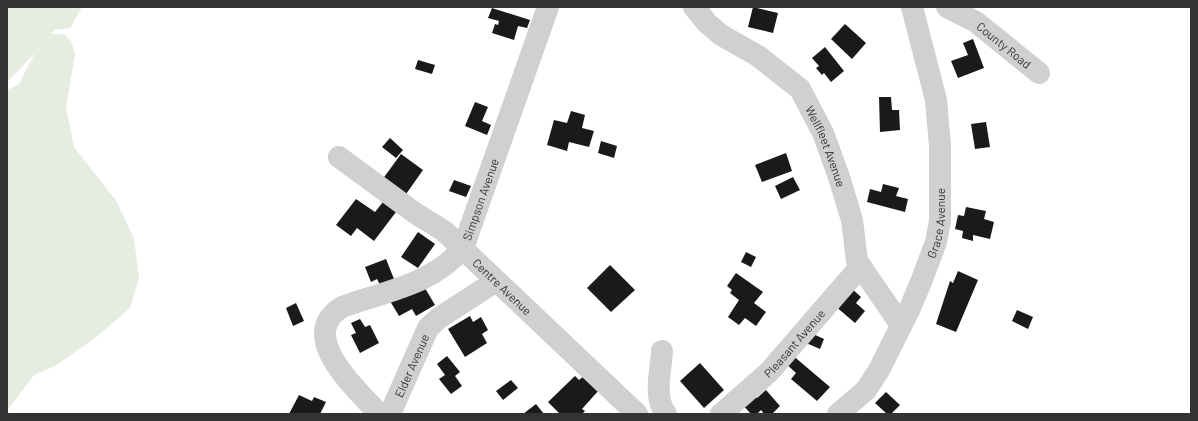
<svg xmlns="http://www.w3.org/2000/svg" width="1198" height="421" font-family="Barlow,sans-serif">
  <rect width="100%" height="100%" fill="#fff"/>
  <path fill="#e6ecdf" d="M7 7H82L70 28 54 30 51 34H64L71 41 75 54 66 108 74 147 117 202 134 239 139 278 130 308 95 338 55 366 34 375 7 411V90L19 84 35 53 7 82Z"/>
  <g fill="#1a1a1a">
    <path d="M753 7 778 13 773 33 748 27Z"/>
    <path d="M492 8 530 20 527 28 518 26 514 40 492 33 495 24 498 25 499 21 488 18Z"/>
    <path d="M845 24 866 43 852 59 831 39Z"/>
    <path d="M973 39 984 68 958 78 951 61 968 55 963 43Z"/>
    <path d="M825 47 844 71 831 82 824 73 822 75 816 68 819 66 812 58Z"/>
    <path d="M418 60 435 65 432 74 415 69Z"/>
    <path d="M879 97H891L892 110H899L900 130 880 132Z"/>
    <path d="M475 102 488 107 482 121 491 125 487 135 465 126Z"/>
    <path d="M571 111 585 115 582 128 594 131 589 147 569 142 567 151 547 145 554 120 567 123Z"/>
    <path d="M986 122 990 147 975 149 971 124Z"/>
    <path d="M390 138 403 150 396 158 382 147Z"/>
    <path d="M601 141 617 146 614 158 598 153Z"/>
    <path d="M786 153 792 171 762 182 755 165Z"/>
    <path d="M401 154 423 170 404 197 382 180Z"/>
    <path d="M793 177 800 190 781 199 775 186Z"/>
    <path d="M454 180 471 186 466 197 449 191Z"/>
    <path d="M883 184 899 188 896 196 908 199 905 212 867 202 870 189 881 192Z"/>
    <path d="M356 199 375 212 383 202 396 212 374 241 357 228 351 236 336 225Z"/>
    <path d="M966 207 986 211 984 219 994 222 990 239 973 235V241L962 238 963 231 955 229 958 215 964 216Z"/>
    <path d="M418 232 435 244 418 268 401 257Z"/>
    <path d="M746 252 756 257 751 267 741 262Z"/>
    <path d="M386 259 394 279 380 285 377 279 371 282 365 267Z"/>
    <path d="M610 265 635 290 611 312 587 288Z"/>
    <path d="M958 271 978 280 956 332 936 324 950 281 953 283Z"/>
    <path d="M736 273 763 292 754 303 766 312 756 326 745 318 739 325 728 317 739 300 730 293 732 290 727 286Z"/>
    <path d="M422 283 435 305 416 316 412 309 399 316 390 301Z"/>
    <path d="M850 287 861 297 856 303 865 311 855 323 834 305Z"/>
    <path d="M296 303 304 321 293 326 286 308Z"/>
    <path d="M1017 310 1033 317 1028 329 1012 321Z"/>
    <path d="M470 316 473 322 481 317 488 330 482 334 487 343 465 357 448 329Z"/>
    <path d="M360 319 365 327 370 325 379 343 360 353 351 335 356 333 351 323Z"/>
    <path d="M811 333 824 339 820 349 806 343Z"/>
    <path d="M791 354 830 387 817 401 791 379 796 373 784 362Z"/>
    <path d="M447 356 460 372 455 376 462 386 451 394 439 379 445 375 437 364Z"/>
    <path d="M700 363 724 390 704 408 680 381Z"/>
    <path d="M575 376 579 380 584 376 599 390 582 409 585 411 582 414H560L548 402Z"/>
    <path d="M511 380 518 388 503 400 496 391Z"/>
    <path d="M766 390 780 406 772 414H764L761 410 757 414H751L741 403 752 393 757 398Z"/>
    <path d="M886 392 900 405 891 414H887L875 403Z"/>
    <path d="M299 395 312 401 314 397 326 402 320 414H289Z"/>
    <path d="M536 404 544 414H523Z"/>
  </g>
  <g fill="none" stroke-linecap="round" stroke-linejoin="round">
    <g stroke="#d0d0d0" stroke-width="22">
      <path id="s1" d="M694 7 707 23 721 35 758 56 800 89 823 133 839 177 852 220 857 261 901 325"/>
      <path id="s2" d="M947 7 976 22 1039 73"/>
      <path id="s3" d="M339 157 415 213 444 231 637 414"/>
      <path d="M662 351C661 371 653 397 666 414"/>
      <path id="s4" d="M379 414C358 390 295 336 342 307 385 291 432 285 463 248L548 7"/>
      <path id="s5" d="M390 414 428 328 439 318 496 281"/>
      <path id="s6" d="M721 414 769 372 860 267"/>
      <path id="s7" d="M838 414 866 390 879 370 910 308 921 282 936 242 940 221V146L936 100 912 7"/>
    </g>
  </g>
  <g text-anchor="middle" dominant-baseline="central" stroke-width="4" stroke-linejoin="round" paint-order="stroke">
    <g font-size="12" fill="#333" stroke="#fff">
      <text stroke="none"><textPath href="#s2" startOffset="69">County Road</textPath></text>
      <text stroke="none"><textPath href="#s1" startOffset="198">Wellfleet Avenue</textPath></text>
      <text stroke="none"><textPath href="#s4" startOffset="320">Simpson Avenue</textPath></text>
      <text stroke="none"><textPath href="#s7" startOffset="220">Grace Avenue</textPath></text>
      <text stroke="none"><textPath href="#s3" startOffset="209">Centre Avenue</textPath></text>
      <text stroke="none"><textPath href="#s6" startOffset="102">Pleasant Avenue</textPath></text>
      <text stroke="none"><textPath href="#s5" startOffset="53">Elder Avenue</textPath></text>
    </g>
  </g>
  <rect width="1198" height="421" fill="none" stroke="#333333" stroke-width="16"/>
</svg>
